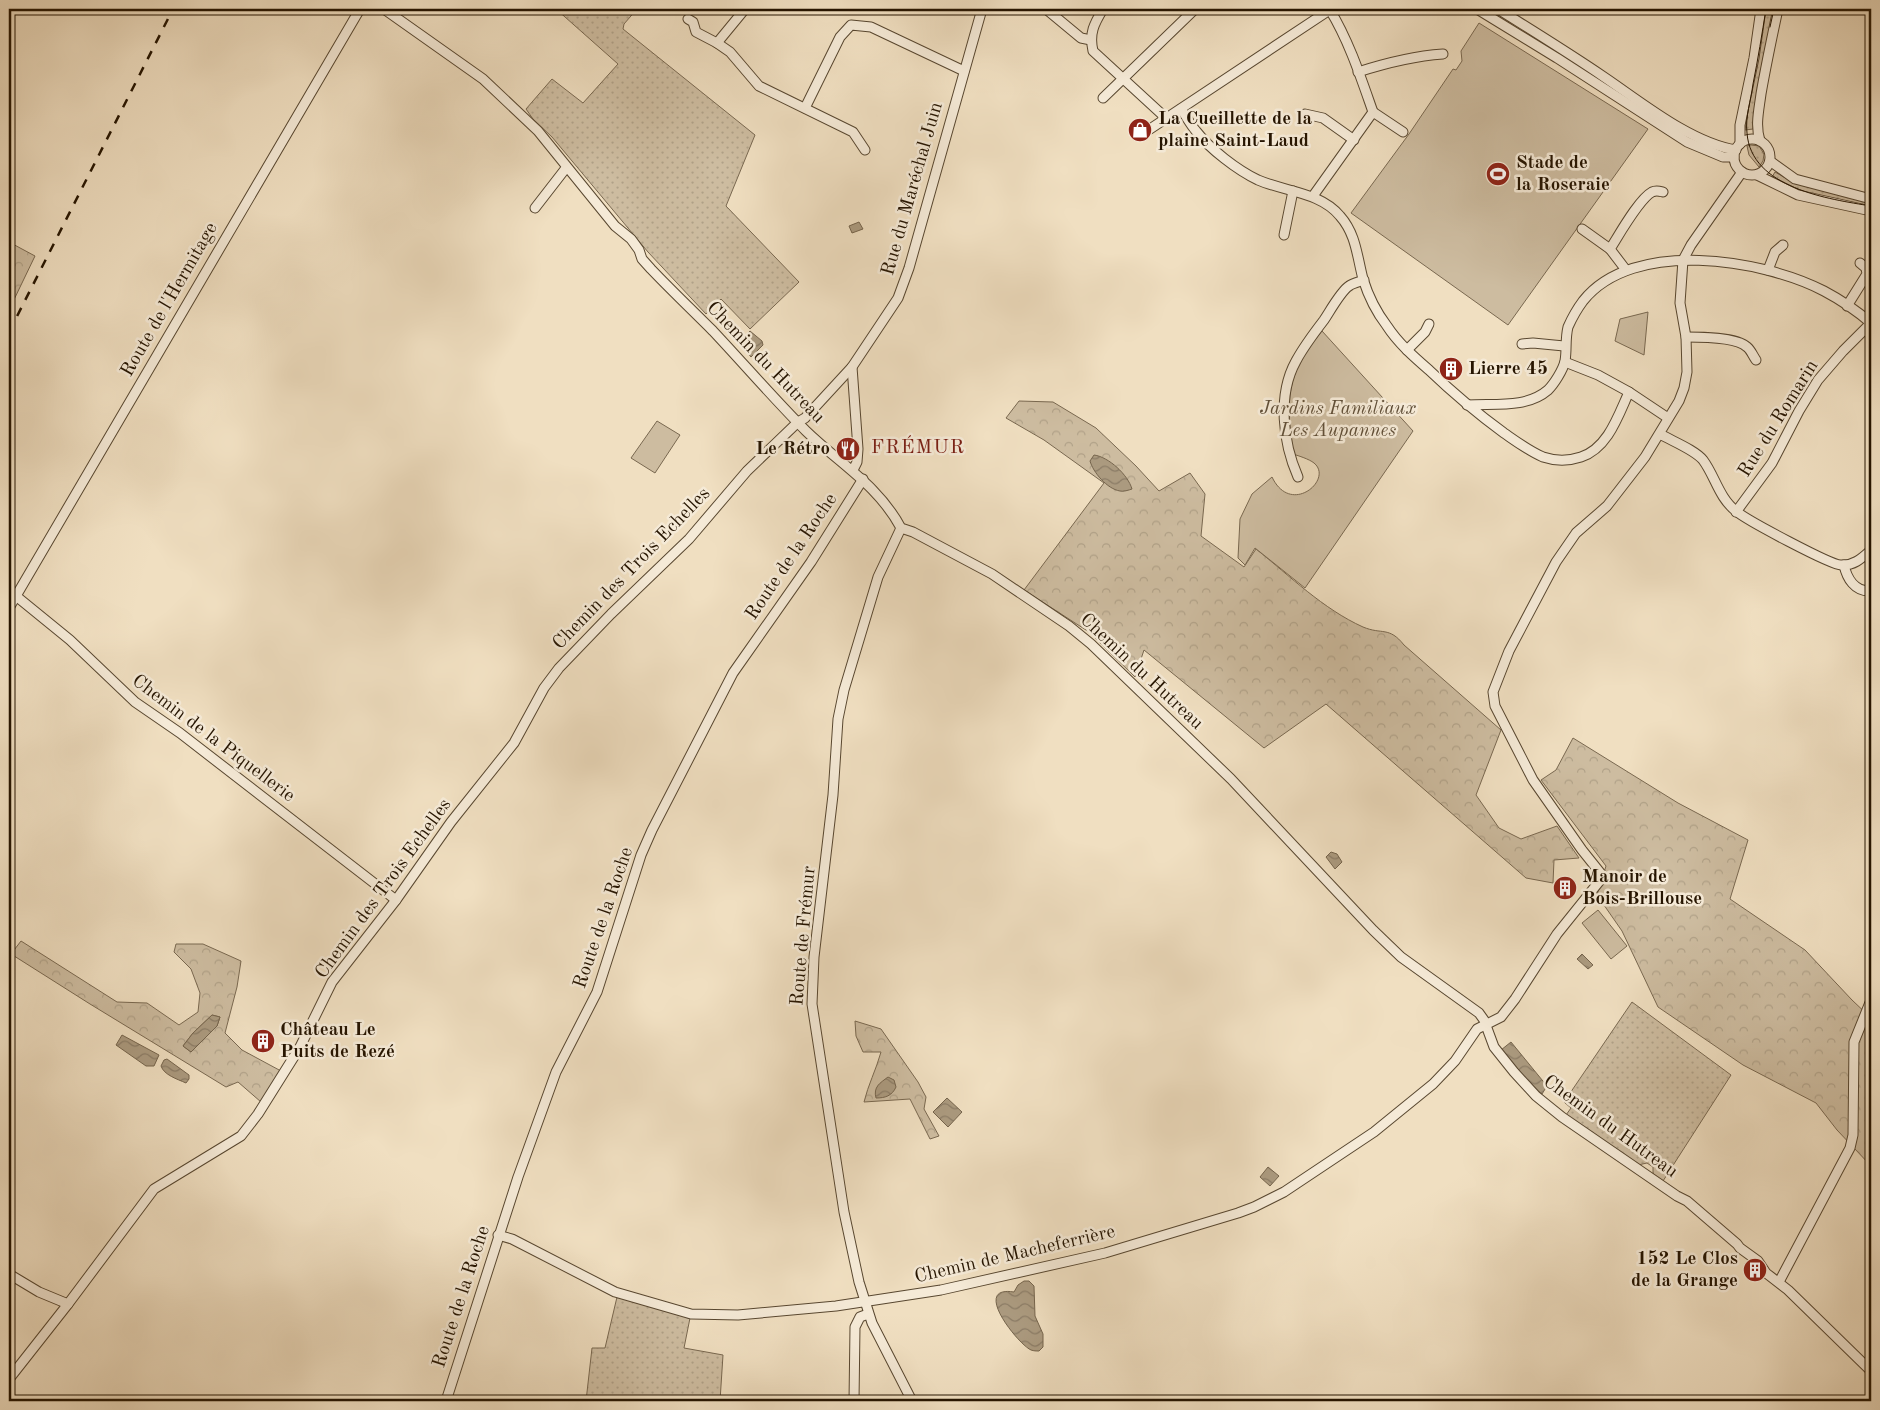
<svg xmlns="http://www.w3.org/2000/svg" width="1880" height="1410" font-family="'Old Standard TT',serif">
  <defs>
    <pattern id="grass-dots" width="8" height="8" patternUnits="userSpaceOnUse" patternTransform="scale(1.25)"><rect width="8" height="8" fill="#cdbca0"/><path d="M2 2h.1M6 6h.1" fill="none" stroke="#b0a188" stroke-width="1.8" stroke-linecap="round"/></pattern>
    <pattern id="forest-crowns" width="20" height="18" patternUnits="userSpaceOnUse" patternTransform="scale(1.25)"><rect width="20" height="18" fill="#cdbca0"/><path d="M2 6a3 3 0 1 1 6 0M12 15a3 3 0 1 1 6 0" fill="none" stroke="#b0a188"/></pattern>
    <pattern id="water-waves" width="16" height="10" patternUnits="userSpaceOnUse" patternTransform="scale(1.25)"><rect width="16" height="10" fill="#ab9a7f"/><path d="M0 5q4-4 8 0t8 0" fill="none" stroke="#8b7c66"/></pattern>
  </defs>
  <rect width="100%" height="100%" fill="#f0dfc1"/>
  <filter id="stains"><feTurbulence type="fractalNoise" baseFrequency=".004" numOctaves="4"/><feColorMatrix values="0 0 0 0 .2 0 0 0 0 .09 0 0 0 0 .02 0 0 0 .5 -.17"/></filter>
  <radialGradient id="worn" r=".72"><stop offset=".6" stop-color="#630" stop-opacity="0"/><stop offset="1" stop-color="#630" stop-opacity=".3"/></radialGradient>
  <g fill="url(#grass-dots)" stroke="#796850">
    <path d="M556 9H637L624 24 623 29 755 135 726 206 799 282 750 329 721 299 706 314 648 252 552 137 533 119 526 109 552 79 583 103 618 64Z"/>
    <path d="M1764 9H1776L1754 117 1753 129 1745 130Z"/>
    <path d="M1751 145 1759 146 1764 154 1763 161 1759 167 1749 155 1747 146Z"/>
    <path d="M1775 172 1789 180 1871 201V207C1838 200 1801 195 1772 177Z"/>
    <path d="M1632 1002 1731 1075 1663 1181 1653 1175V1167L1647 1163 1638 1165 1573 1121 1566 1115 1571 1108 1564 1102Z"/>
    <path d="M617 1297 690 1318 684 1348 723 1355 720 1401H586L592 1348H605Z"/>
  </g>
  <g fill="url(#forest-crowns)" stroke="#796850" fill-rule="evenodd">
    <path d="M9 242 35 256 9 310Z"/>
    <path d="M1019 401 1053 402 1096 428 1136 466 1159 491 1190 473 1205 494 1201 536 1244 567 1256 549C1290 576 1323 609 1363 627 1382 635 1389 626 1404 645L1501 730 1476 795 1499 828 1521 839 1557 826 1579 858 1554 860 1553 883 1526 878 1326 704 1264 748 1144 650 1135 677 1089 632 1024 590 1104 483 1044 440 1006 418Z"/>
    <path d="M1573 738 1678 803 1748 840 1730 899 1805 950 1852 1000 1871 1018V1166L1837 1130 1816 1103 1743 1065 1658 1007 1622 931 1597 895 1606 866 1541 780 1556 770Z"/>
    <path d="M21 941 117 1002 147 1003 179 1025 198 1012 200 993 191 969 174 952 176 944H203L241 961 237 987 225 1033 242 1050 281 1071 261 1102 238 1082 226 1087 90 1004 11 954ZM212 1015 220 1017 217 1026 191 1052 183 1046 193 1033Z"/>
    <path d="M855 1021 881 1029 918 1082 926 1097 924 1109 939 1136 930 1139 910 1099 864 1102C868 1085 876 1070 881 1052H863L856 1036Z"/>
  </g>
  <g fill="#cdbca0" stroke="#796850">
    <path d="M1479 23 1648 129 1508 325 1351 213 1409 134 1453 69 1456 70 1462 61 1461 51Z"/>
    <path d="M1648 312 1644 355 1615 341 1620 319Z"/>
    <path d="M1322 331 1413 431 1305 588 1255 548 1245 565 1238 558 1240 519 1252 494 1272 477C1291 517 1334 479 1314 463 1309 459 1299 456 1293 454 1286 401 1285 373 1322 331Z"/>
    <path d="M657 421 680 435 655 473 631 458Z"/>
    <path d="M1598 910 1627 946 1611 959 1582 923Z"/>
  </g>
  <g fill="url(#water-waves)" stroke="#75644c">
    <path d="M859 222 863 229 852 233 849 226Z"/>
    <path d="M750 331 762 341 763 345 751 357 738 343Z"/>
    <path d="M1094 455C1109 457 1128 475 1132 489 1129 490 1123 492 1120 491 1107 489 1093 472 1090 461Z"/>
    <path d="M1331 852 1337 854 1342 862 1335 869 1326 857Z"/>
    <path d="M1582 954 1593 965 1588 969 1577 959Z"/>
    <path d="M212 1015 220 1017 217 1026 191 1052 183 1046 193 1033Z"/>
    <path d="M122 1035 159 1055 154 1066H146L116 1045Z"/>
    <path d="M1511 1042 1547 1086 1542 1094 1527 1081 1501 1050Z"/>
    <path d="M167 1059 189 1075V1079L186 1083C177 1079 164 1075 161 1066L164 1060Z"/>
    <path d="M888 1077 894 1080 896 1087C892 1096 885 1098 876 1098 873 1087 880 1083 888 1077Z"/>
    <path d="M947 1098 962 1112 948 1127 933 1112Z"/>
    <path d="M1268 1167 1279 1176 1270 1186 1260 1177Z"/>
    <path d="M1024 1281H1029L1034 1286 1035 1316 1043 1334V1347L1039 1351C1036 1351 1034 1351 1031 1350 1019 1345 970 1285 1014 1292L1018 1285Z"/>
  </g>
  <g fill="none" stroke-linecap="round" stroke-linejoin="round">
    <g stroke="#584730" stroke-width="11">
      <g id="minor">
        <path d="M384 9 483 79 538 131 615 226 631 239 639 250 642 259 651 269C671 290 692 310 713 331 744 364 774 399 806 431 840 464 878 485 901 528L913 532 992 574 1069 626 1091 644 1231 779 1373 930 1401 957 1479 1013 1484 1020 1494 1047 1514 1072 1536 1096 1562 1117 1677 1196 1687 1201 1737 1244 1740 1248 1758 1261 1766 1273 1788 1290 1871 1371"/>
        <path d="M1046 9 1081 38 1091 40"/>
        <path d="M1103 9C1094 24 1089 33 1093 51L1167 119"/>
        <path d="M1477 9 1557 58 1687 142 1723 157H1734"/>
        <path d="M1498 9C1533 31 1569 53 1604 77 1641 102 1691 143 1736 150"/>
        <path d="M688 19 693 22 696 32 717 43 730 52 759 86 853 132 865 150"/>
        <path d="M717 43 745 9"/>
        <path d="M1358 72C1386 63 1414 56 1443 54"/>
        <path d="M1103 98 1195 9"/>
        <path d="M805 108 840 37 851 25 871 27 964 71"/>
        <path d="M1181 109C1186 116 1190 124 1196 131 1210 149 1237 170 1258 180 1286 192 1320 192 1340 216 1356 234 1357 256 1363 279 1368 295 1377 313 1387 326 1398 343 1414 357 1429 370 1453 393 1478 414 1504 433 1517 442 1529 451 1543 457 1555 461 1569 461 1581 457 1608 448 1618 416 1629 392"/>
        <path d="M1373 112 1403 132"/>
        <path d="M1305 114 1323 118 1354 140"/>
        <path d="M1150 129 1331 9"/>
        <circle cx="1752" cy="157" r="18"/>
        <path d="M1760 141C1755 125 1759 110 1761 94 1766 65 1772 37 1778 9"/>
        <path d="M1740 144V125L1754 58 1761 9"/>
        <path d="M1770 161 1795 179 1871 199"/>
        <path d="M1757 175 1798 195 1871 211"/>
        <path d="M1313 196 1373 112C1361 78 1349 41 1330 10"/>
        <path d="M535 208 566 168"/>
        <path d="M1582 229 1610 249"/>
        <path d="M1284 235 1293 191"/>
        <path d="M1626 270 1610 249C1619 235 1639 199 1652 192 1656 190 1659 191 1663 192"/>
        <path d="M1768 270 1775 252 1783 245"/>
        <path d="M1847 306 1867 274 1866 268 1860 263"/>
        <path d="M1686 337C1700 337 1737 337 1747 347 1751 350 1753 356 1756 360"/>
        <path d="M1522 344 1533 343 1564 346"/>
        <path d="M1407 350 1425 332 1429 324"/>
        <path d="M1565 362 1598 375 1629 392 1668 418"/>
        <path d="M852 367 858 449 857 462 853 470"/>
        <path d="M1467 405C1493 403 1526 409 1548 390 1554 384 1563 370 1565 361 1567 350 1565 339 1568 327 1572 318 1577 309 1583 301 1633 238 1762 259 1824 291 1841 300 1857 311 1871 323"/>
        <path d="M1660 434C1672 441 1695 450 1703 460 1715 476 1719 498 1736 511 1746 520 1831 565 1841 565 1854 566 1862 558 1871 550"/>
        <path d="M1298 477C1283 443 1277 395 1296 361 1304 346 1314 333 1324 320 1330 311 1341 291 1349 286 1353 283 1359 282 1364 280"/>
        <path d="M1736 512 1772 463 1799 411 1818 380 1843 351 1871 323"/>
        <path d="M901 528 878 577 844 690 838 719 833 795 814 957 812 1004 844 1212 859 1282 872 1323 912 1401"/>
        <path d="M1844 565C1847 579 1855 591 1869 591"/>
        <path d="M16 596 70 640 135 702 180 733 396 900"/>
        <path d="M9 608 360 9"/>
        <path d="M498 1235 512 1239 615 1292 691 1314 738 1315 836 1306 941 1290 1105 1253 1238 1213 1254 1207 1284 1192 1374 1132 1433 1084 1455 1061 1477 1029 1501 1017 1515 999 1557 934 1602 878V875L1582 850 1533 780 1495 706 1493 692 1509 651 1556 562 1576 533 1607 506 1645 457 1679 401 1684 388 1687 372 1686 337 1680 303 1683 260 1691 245 1742 172"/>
        <path d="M9 1274 39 1292 68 1304"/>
        <path d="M1779 1282 1850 1148 1853 1135 1854 1042 1871 1000"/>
        <path d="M9 1379 68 1304 154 1189 241 1136 258 1114 300 1047 332 982 396 900 451 822 514 743 544 688 559 668 611 614 689 539 747 471 798 422 805 418 852 367 898 298 909 268 982 9"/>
        <path d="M446 1401 518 1177 556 1072 597 992 641 855 652 830 733 673 811 562 863 479"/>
        <path d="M854 1401 855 1327 860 1317 868 1314"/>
      </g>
    </g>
    <use href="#minor" stroke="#f5ead7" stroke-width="9"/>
    <g stroke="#251400" stroke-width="1">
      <path d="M1766 9C1762 34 1758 59 1753 84 1751 100 1745 117 1747 133 1751 188 1828 199 1871 206"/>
      <path d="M1770 27 1774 9"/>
    </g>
    <path stroke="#251400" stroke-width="2.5" stroke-dasharray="9 9" stroke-linecap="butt" d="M9 332 173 9"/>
  </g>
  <defs>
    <g id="shop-disc" transform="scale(1.25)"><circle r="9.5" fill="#8f2418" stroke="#f5ead7"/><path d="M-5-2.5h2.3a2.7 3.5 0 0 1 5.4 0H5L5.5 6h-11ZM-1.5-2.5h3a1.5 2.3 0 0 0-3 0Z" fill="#fff"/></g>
    <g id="stadium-disc" transform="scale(1.25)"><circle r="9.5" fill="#8f2418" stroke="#f5ead7"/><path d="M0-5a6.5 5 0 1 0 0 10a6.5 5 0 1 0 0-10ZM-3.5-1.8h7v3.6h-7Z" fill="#fff"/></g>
    <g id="building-disc" transform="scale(1.25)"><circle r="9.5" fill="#8f2418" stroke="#f5ead7"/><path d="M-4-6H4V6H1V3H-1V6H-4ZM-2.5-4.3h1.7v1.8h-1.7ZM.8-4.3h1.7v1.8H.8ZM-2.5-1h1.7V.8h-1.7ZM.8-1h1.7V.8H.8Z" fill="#fff"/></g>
    <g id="restaurant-disc" transform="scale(1.25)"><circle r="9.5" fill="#8f2418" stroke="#f5ead7"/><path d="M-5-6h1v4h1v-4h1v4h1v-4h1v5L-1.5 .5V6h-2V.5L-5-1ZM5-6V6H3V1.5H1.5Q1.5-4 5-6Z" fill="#fff"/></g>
  </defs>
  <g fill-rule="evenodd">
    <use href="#shop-disc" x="1140" y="130"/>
    <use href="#stadium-disc" x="1498" y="174"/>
    <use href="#building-disc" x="1451" y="369"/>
    <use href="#restaurant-disc" x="848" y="449"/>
    <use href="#building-disc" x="1565" y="888"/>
    <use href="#building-disc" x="263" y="1041"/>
    <use href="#building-disc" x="1755" y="1270"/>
  </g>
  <g text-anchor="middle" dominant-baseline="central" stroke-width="5" stroke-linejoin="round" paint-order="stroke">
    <g font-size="19" font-weight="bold" fill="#251400" stroke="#f5ead7" text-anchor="start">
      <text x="1158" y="119">La Cueillette de la<tspan x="1158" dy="22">plaine Saint-Laud</tspan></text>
      <text x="1516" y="163">Stade de<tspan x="1516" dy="22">la Roseraie</tspan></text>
      <text x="1468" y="369">Lierre 45</text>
      <text x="830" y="449" text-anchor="end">Le Rétro</text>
      <text x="1582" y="877">Manoir de<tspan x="1582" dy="22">Bois-Brillouse</tspan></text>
      <text x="280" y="1030">Château Le<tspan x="280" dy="22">Puits de Rezé</tspan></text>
      <text x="1738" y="1259" text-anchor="end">152 Le Clos<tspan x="1738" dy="22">de la Grange</tspan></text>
    </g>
    <g font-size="19" fill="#251400" stroke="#f5ead7">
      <text transform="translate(913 189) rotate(-74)">Rue du Maréchal Juin</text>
      <text transform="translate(170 300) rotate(-60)">Route de l'Hermitage</text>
      <text transform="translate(765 363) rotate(46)">Chemin du Hutreau</text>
      <text transform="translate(1779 419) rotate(-58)">Rue du Romarin</text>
      <text transform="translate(792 557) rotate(-56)">Route de la Roche</text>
      <text transform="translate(632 569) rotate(-46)">Chemin des Trois Echelles</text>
      <text transform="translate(1141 672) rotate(43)">Chemin du Hutreau</text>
      <text transform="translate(213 739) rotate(37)">Chemin de la Piquellerie</text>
      <text transform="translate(384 889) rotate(-54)">Chemin des Trois Echelles</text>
      <text transform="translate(604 918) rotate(-71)">Route de la Roche</text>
      <text transform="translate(804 936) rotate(-85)">Route de Frémur</text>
      <text transform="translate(1610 1127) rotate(36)">Chemin du Hutreau</text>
      <text transform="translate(1015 1255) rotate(-13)">Chemin de Macheferrière</text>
      <text transform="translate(462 1297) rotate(-72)">Route de la Roche</text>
    </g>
    <g font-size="19" font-style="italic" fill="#604f38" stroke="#f5ead7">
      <text x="1338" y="409">Jardins Familiaux<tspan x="1338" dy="22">Les Aupannes</tspan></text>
    </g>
    <g font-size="20" letter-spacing="1" fill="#7a1f14" stroke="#f5ead7">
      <text x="918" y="448">FRÉMUR</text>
    </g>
  </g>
  <rect width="1880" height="1410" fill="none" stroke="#f0dfc1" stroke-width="30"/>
  <rect x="10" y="10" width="1860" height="1390" fill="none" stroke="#251400" stroke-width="2.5"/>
  <rect x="15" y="15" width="1850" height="1380" fill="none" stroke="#251400"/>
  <rect width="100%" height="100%" filter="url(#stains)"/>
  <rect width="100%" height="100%" fill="url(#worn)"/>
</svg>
